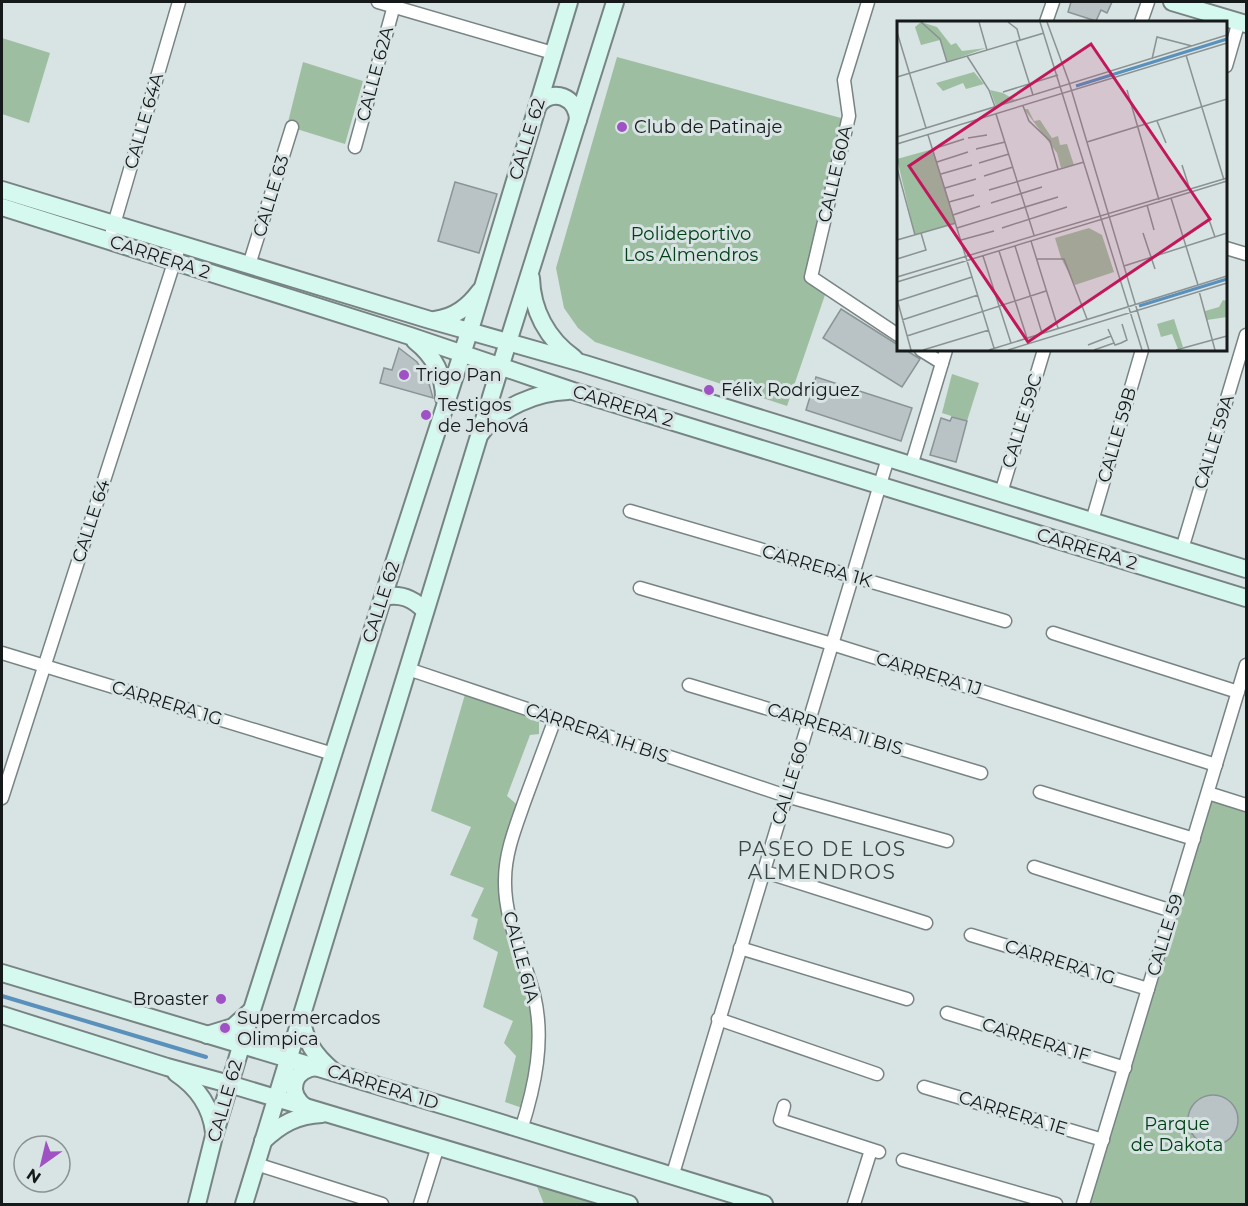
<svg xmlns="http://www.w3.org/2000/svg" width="1248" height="1206" font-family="Montserrat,sans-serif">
  <rect width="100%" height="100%" fill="#d8e3e3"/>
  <g fill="#9ebea2">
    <path d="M2 38 50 53 29 123 2 114Z"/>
    <path d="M617 57 841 118 811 277 826 292 787 406 595 342 578 328 564 308 556 268Z"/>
    <path d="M303 62 363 81 345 144 287 126Z"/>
    <path d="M952 374 979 383 967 421 942 413Z"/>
    <path d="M466 691 539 716V734L530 735 507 796 522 809 505 892 534 996 538 1056 525 1109 505 1102 516 1056 504 1043 513 1021 483 1007 498 952 473 939 478 919 471 916 484 888 450 875 471 827 431 811Z"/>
    <path d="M1208 793 1246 805V1204H1083Z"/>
    <path d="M536 1184 606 1204H544Z"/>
  </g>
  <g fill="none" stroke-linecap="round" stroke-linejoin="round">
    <path stroke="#5991bc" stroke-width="4" d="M2 996 206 1057"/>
  </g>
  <g fill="#b9c3c6" stroke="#8a9497" stroke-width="1.5">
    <path d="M1071 2H1112L1107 13 1101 10 1096 21 1068 12Z"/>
    <path d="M455 182 497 194 479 253 438 241Z"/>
    <path d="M841 309 898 345V350H906L920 359 902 387 823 338Z"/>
    <path d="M399 348 417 362 428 380 433 398 380 383 384 368 392 370Z"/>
    <path d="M816 377 912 408 901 441 806 410Z"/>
    <path d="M952 417 967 421 956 462 930 455 941 418 950 421Z"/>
    <circle cx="1213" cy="1120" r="25"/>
  </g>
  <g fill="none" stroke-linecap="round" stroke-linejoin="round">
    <g stroke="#788383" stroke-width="15">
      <g id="street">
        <path d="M378 2 553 53"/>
        <path d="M868 2 844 80 849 116 811 277 898 335"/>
        <path d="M1046 22 1053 2"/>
        <path d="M1141 22 1148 2"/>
        <path d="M1226 66 1239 21"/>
        <path d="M355 147 395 2"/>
        <path d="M112 231 179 2"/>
        <path d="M1226 248 1246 254"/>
        <path d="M249 265 292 127"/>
        <path d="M921 350 942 363"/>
        <path d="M911 466 946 350"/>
        <path d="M1001 493 1044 350"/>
        <path d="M630 511 1005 621"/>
        <path d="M1092 521 1142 350"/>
        <path d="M1182 549 1246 335"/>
        <path d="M640 588 832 644 1216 765"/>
        <path d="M1053 633 1238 692"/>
        <path d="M2 653 333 754"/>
        <path d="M408 669 786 796 947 841"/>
        <path d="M689 685 981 773"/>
        <path d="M1040 792 1194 839"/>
        <path d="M1208 793 1246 805"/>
        <path d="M2 798 180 244"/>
        <path d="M1034 867 1172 911"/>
        <path d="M762 871 926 923"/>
        <path d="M971 935 1148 989"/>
        <path d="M740 948 907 999"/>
        <path d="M947 1013 1125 1068"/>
        <path d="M718 1019 877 1074"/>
        <path d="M924 1087 1103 1140"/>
        <path d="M784 1106 780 1120 879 1152"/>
        <path d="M521 1130C535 1086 545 1040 534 995 524 956 504 921 505 880 505 852 516 826 525 800 535 773 545 746 555 719"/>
        <path d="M903 1160 1056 1204"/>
        <path d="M256 1164 382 1204"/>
        <path d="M672 1177 888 458"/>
        <path d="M420 1204 438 1146"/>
        <path d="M854 1204 871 1150"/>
        <path d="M1083 1204 1246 665"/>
      </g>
    </g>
    <g stroke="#788383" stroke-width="20">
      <g id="secondary">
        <path d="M1172 2 1246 24"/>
        <path d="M538 105C553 87 577 97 578 120"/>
        <path d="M2 190 430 320 585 364 1246 569"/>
        <path d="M2 207 410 336 573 391 1246 598"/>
        <path d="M531 278C532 310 547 339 574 358"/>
        <path d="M435 320C455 317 468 307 480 291"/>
        <path d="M415 341C434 356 444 374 444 398"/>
        <path d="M481 433C500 407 537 392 568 391"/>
        <path d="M383 597C400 593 413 598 425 611"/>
        <path d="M2 973 472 1114 764 1204"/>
        <path d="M2 1015 167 1067 229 1084 629 1204"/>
        <path d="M301 1017C305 1041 314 1055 333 1071"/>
        <path d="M207 1035 233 1027 251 1011"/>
        <path d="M176 1073C197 1087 211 1106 214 1132"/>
        <path d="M305 1107C286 1092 293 1069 317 1067"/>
        <path d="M263 1141C281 1124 297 1115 322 1114"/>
        <path d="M197 1204 214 1136 252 1010 383 597 473 320 569 2"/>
        <path d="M244 1204 498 374 615 2"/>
      </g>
    </g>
    <use href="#street" stroke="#fff" stroke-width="12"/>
    <use href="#secondary" stroke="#d6f9ef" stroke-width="16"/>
  </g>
  <g fill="#9f52c3" stroke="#d8e3e3" stroke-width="2">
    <circle cx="622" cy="127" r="6"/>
    <circle cx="404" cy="375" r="6"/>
    <circle cx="709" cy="390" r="6"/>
    <circle cx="426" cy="415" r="6"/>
    <circle cx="221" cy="999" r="6"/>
    <circle cx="225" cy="1028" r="6"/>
  </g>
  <g text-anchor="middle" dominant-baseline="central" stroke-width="6" stroke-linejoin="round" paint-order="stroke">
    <g font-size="18" fill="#151919" stroke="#d8e3e3">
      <text transform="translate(375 74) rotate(-75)">CALLE 62A</text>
      <text transform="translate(144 121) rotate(-74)">CALLE 64A</text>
      <text transform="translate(527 139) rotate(-73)">CALLE 62</text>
      <text transform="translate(835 174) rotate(-77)">CALLE 60A</text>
      <text transform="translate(271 196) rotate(-73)">CALLE 63</text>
      <text transform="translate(160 257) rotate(18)">CARRERA 2</text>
      <text transform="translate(623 406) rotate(17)">CARRERA 2</text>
      <text transform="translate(1022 421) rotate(-73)">CALLE 59C</text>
      <text transform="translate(1117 435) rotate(-74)">CALLE 59B</text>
      <text transform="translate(1214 442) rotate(-73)">CALLE 59A</text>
      <text transform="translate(91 521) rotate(-72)">CALLE 64</text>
      <text transform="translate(1087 549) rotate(17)">CARRERA 2</text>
      <text transform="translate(817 566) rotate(16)">CARRERA 1K</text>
      <text transform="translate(381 602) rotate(-72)">CALLE 62</text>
      <text transform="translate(929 674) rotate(17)">CARRERA 1J</text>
      <text transform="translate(167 703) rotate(17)">CARRERA 1G</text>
      <text transform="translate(835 729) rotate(17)">CARRERA 1I BIS</text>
      <text transform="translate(597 733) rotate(19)">CARRERA 1H BIS</text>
      <text transform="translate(790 783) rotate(-73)">CALLE 60</text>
      <text transform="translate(1165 935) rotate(-73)">CALLE 59</text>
      <text transform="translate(521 957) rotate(75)">CALLE 61A</text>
      <text transform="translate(1060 962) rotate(17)">CARRERA 1G</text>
      <text transform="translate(1036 1040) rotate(17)">CARRERA 1F</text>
      <text transform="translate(383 1087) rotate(17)">CARRERA 1D</text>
      <text transform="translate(225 1101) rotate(-74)">CALLE 62</text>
      <text transform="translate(1013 1113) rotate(17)">CARRERA 1E</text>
    </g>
    <g font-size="18" fill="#151919" stroke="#d8e3e3" text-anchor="start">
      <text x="634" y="127">Club de Patinaje</text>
      <text x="416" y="375">Trigo Pan</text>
      <text x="721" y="390">Félix Rodriguez</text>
      <text x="438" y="405">Testigos<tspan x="438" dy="21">de Jehová</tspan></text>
      <text x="209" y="999" text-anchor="end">Broaster</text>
      <text x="237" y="1018">Supermercados<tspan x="237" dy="21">Olimpica</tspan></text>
    </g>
    <g font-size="18" fill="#004116" stroke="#d8e3e3">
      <text x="691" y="234">Polideportivo<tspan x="691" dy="21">Los Almendros</tspan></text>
      <text x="1177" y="1124">Parque<tspan x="1177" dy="21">de Dakota</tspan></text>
    </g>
    <g font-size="20" letter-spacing="1.5" fill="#3c4545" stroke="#d8e3e3">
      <text x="822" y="849">PASEO DE LOS<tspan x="822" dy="23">ALMENDROS</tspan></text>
    </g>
  </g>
  <g transform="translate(897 21)">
    <rect width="330" height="330" fill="#d8e3e3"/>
    <path d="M24 1 40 6 54 24 59 22 65 30 89 27 50 41 43 19 24 24 18 6ZM77 51 87 63 69 68 66 62 46 70 39 62ZM93 69 106 72 118 79 99 85ZM127 88H131L137 100 143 99 155 117 161 115 163 124 170 123 177 144 164 147 160 132ZM36 128 59 202 18 214 0 138ZM192 207 205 214 217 251 178 264 164 237 158 217ZM326 279 330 280V296L310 299 308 290 322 286ZM277 298 286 326 281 328 275 313 264 316 260 303Z" fill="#9ebea2"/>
    <path fill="none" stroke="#5991bc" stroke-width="3" d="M179 65 330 18M242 285 330 258"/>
    <path fill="none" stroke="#8a9292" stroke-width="1.5" d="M24 1 43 18 50 41M82 1 90 29M111 1 120 8 123 19M143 1 245 329M150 1 172 61 252 329M0 11 29 107M119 20 136 74M289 34 327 159M70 35 92 69 98 86M255 38 260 16 295 25M0 56 147 12M230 69 262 179M106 71 161 54M126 85 132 100 153 120 161 148M99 93 137 214M260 100 269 122M31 114 97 327M0 116 330 14M71 117 90 114M190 121 330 78M0 123 330 22M36 128 67 118M79 128 108 121M40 141 71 131M82 142 112 133M285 144 293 169M0 147 18 214M44 153 75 144M87 155 116 146M48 167 79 158M92 169 187 141M274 177 301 264M52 181 77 174M94 182 145 166M250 184 257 209M310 193 318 216M56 194 83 185M60 207 161 176M105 207 170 186M246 212 258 248M0 219 59 202M64 219 97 210M134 220 161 307M118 225 145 312M102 230 130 317M86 235 114 322M0 238 29 229 24 212M140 238H167L190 298M227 245 330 212M0 256 330 157M0 261 330 160M302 270 318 329M0 278 14 329M1 280 75 256M5 299 81 274M211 308 218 324 224 322 230 319 225 303M10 315 149 270M191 324 214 315M26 329 92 309M92 329 330 255M111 329 330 262M197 329 217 322M279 329 330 315"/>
    <path fill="#c2185b" fill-opacity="0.15" stroke="#c2185b" stroke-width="3" d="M194 23 313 198 131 321 12 145Z"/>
    <rect width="330" height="330" fill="none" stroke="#151919" stroke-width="3"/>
  </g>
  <rect width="1248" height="1206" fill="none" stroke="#151919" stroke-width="6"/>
  <g transform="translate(42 1164) rotate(214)"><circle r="28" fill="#d8e3e3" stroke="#8a9292" stroke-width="1.5"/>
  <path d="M0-4.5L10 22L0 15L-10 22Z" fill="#9f52c3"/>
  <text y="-9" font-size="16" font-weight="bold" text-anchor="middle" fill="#151919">N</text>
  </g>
</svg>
